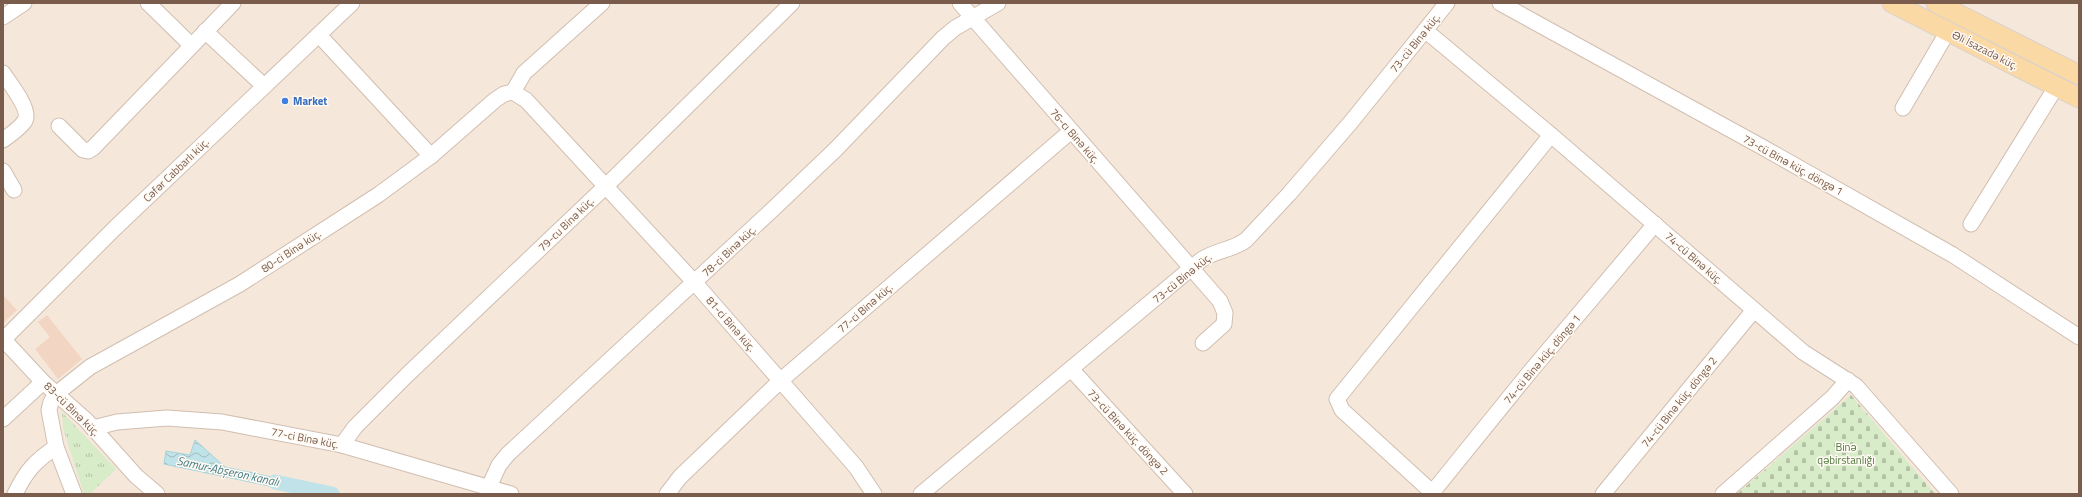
<svg xmlns="http://www.w3.org/2000/svg" width="2082" height="497" font-family="'Titillium Web',sans-serif">
  <defs>
    <pattern id="grass-tufts" width="24" height="20" patternUnits="userSpaceOnUse"><rect width="24" height="20" fill="#d8ecc9"/><path d="M3 7l-1-3M5 7V3M7 7l1-3M15 17l-1-3M17 17v-4M19 17l1-3" fill="none" stroke="#b4c2a5"/></pattern>
    <pattern id="cemetery-stones" width="16" height="16" patternUnits="userSpaceOnUse"><rect width="16" height="16" fill="#d8ecc9"/><path d="M2 7V4a2 2 0 0 1 4 0v3zM10 15v-3a2 2 0 0 1 4 0v3z" fill="#b4c2a5"/></pattern>
    <pattern id="water-waves" width="16" height="10" patternUnits="userSpaceOnUse"><rect width="16" height="10" fill="#bfe3e8"/><path d="M0 5q4-4 8 0t8 0" fill="none" stroke="#a0bbbe"/></pattern>
  </defs>
  <rect width="100%" height="100%" fill="#fdf6ec"/>
  <rect fill="#f5e8da" x="3" y="3" width="2076" height="491"/>
  <path fill="url(#grass-tufts)" d="M62 412 116 469 90 494H84L63 428Z"/>
  <path fill="url(#cemetery-stones)" d="M1851 395 1935 494H1737Z"/>
  <path fill="url(#water-waves)" stroke="#a5d3da" d="M195 440 225 467 295 482 293 491 164 464 166 451 190 455Z"/>
  <g fill="none" stroke-linecap="round" stroke-linejoin="round">
    <path stroke="#bfe3e8" stroke-width="15" d="M275 482 332 494"/>
  </g>
  <g fill="#f3d5c3">
    <path d="M3 295 17 310 3 323Z"/>
    <path d="M47 315 82 359 58 379 35 349 50 337 38 322Z"/>
  </g>
  <g fill="none" stroke-linecap="round" stroke-linejoin="round">
    <g stroke="#d1beb0" stroke-width="17">
      <g id="minor">
        <path d="M148 3 191 45"/>
        <path d="M960 3 1220 301 1225 313 1224 324 1203 343"/>
        <path d="M1500 3 1764 148 1953 255 2079 337"/>
        <path d="M3 17 24 3"/>
        <path d="M205 31 264 86"/>
        <path d="M1426 31 1551 135 1803 352 1856 386 1951 494"/>
        <path d="M319 35 431 156"/>
        <path d="M3 73C9 83 33 111 24 122 19 129 10 135 3 140"/>
        <path d="M513 92 526 100 695 283 856 467 874 494"/>
        <path d="M513 92 524 73 602 3"/>
        <path d="M1903 108 1948 31"/>
        <path d="M59 126 83 150 88 151 93 148 233 3"/>
        <path d="M3 171 14 190"/>
        <path d="M1971 224 2056 87"/>
        <path d="M3 340 115 228 352 3"/>
        <path d="M4 340 43 382 86 420 136 476 157 494"/>
        <path d="M1071 369 1185 494"/>
        <path d="M3 419 43 382"/>
        <path d="M93 428 117 422 167 418 222 422 342 445 511 494"/>
        <path d="M342 445 355 427 407 375 606 186 792 3"/>
        <path d="M489 487 499 465 508 454 771 211 835 150 943 38 955 28 998 3"/>
        <path d="M15 494C26 471 35 461 56 447"/>
        <path d="M74 494 56 447 49 410 51 402 56 394 90 367 240 284 378 195 431 156 495 100 504 94 513 92"/>
        <path d="M667 494 680 477 780 381 1071 131"/>
        <path d="M921 494 1201 260C1216 250 1233 250 1246 240L1289 194 1351 122 1447 3"/>
        <path d="M1431 494 1529 373 1655 224"/>
        <path d="M1434 494 1342 410 1337 399 1551 135"/>
        <path d="M1603 494 1754 310"/>
        <path d="M1723 494 1832 398 1848 380"/>
      </g>
    </g>
    <g stroke="#dad1cd" stroke-width="21">
      <g id="major">
        <path d="M1892 3 2079 98"/>
        <path d="M1936 3 2079 75"/>
      </g>
    </g>
    <use href="#minor" stroke="#fff" stroke-width="15"/>
    <use href="#major" stroke="#fbd9a5" stroke-width="19"/>
  </g>
  <circle fill="#3f7fe0" stroke="#fffaf3" stroke-width="1.5" cx="285" cy="101" r="4"/>
  <g text-anchor="middle" dominant-baseline="central" stroke-width="3" stroke-linejoin="round" paint-order="stroke">
    <g font-size="11" fill="#7a5c4d" stroke="#fffaf3">
      <text transform="translate(1415 43) rotate(-51)">73-cü Binə küç.</text>
      <text transform="translate(1985 50) rotate(27)">Əli İsazadə küç.</text>
      <text transform="translate(1075 136) rotate(49)">76-cı Binə küç.</text>
      <text transform="translate(1793 165) rotate(29)">73-cü Binə küç. döngə 1</text>
      <text transform="translate(176 170) rotate(-44)">Cəfər Cabbarlı küç.</text>
      <text transform="translate(566 224) rotate(-44)">79-cu Binə küç.</text>
      <text transform="translate(291 251) rotate(-33)">80-ci Binə küç.</text>
      <text transform="translate(729 251) rotate(-43)">78-ci Binə küç.</text>
      <text transform="translate(1694 258) rotate(41)">74-cü Binə küç.</text>
      <text transform="translate(1182 278) rotate(-39)">73-cü Binə küç.</text>
      <text transform="translate(865 308) rotate(-41)">77-ci Binə küç.</text>
      <text transform="translate(731 324) rotate(49)">81-ci Binə küç.</text>
      <text transform="translate(1542 359) rotate(-50)">74-cü Binə küç. döngə 1</text>
      <text transform="translate(1679 402) rotate(-51)">74-cü Binə küç. döngə 2</text>
      <text transform="translate(72 409) rotate(44)">83-cü Binə küç.</text>
      <text transform="translate(1128 432) rotate(47)">73-cü Binə küç. döngə 2</text>
      <text transform="translate(305 438) rotate(11)">77-ci Binə küç.</text>
    </g>
    <g font-size="11" font-weight="bold" fill="#366cbe" stroke="#fffaf3" text-anchor="start">
      <text x="293" y="101">Market</text>
    </g>
    <g font-size="11" fill="#537a41" stroke="#fffaf3">
      <text x="1846" y="447">Binə<tspan x="1846" dy="13">qəbirstanlığı</tspan></text>
    </g>
    <g font-size="12" font-style="italic" fill="#437c86" stroke="#fffaf3">
      <text transform="translate(228 471) rotate(12)">Samur-Abşeron kanalı</text>
    </g>
  </g>
  <rect width="2082" height="497" fill="none" stroke="#7a5c4d" stroke-width="8"/>
</svg>
